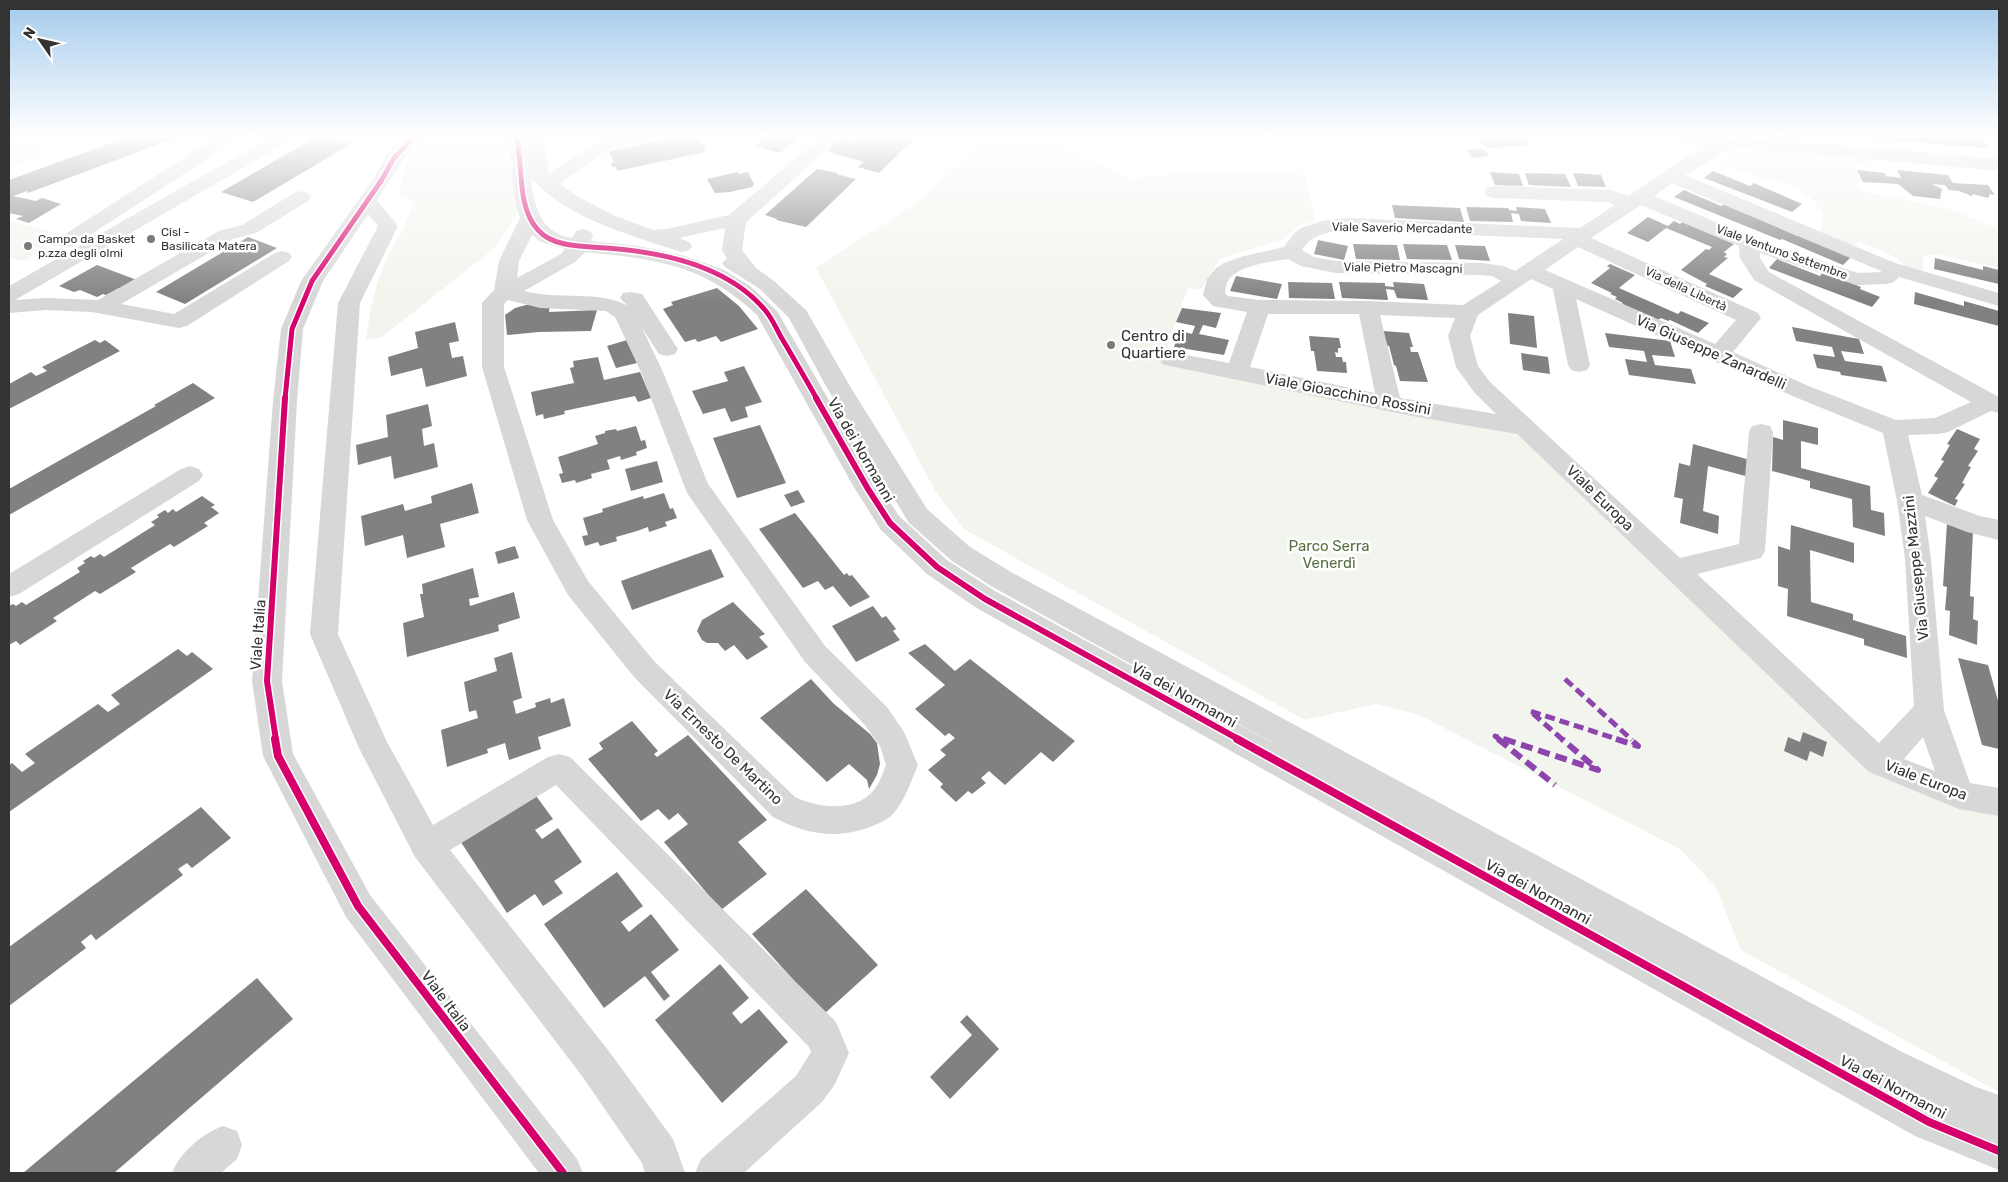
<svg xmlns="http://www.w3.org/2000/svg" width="2008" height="1182" font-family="Rubik,sans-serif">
  <rect width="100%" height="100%" fill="#fff"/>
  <g fill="#f1f5ed">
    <path d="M9 136H32L47 154 9 169Z"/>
    <path d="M431 136H516L521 149 525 201 511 223 496 247 382 337 366 340C370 313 374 286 386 261 396 239 407 226 414 202L398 194 406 165 420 141Z"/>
    <path d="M988 136H1038L1130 179 1169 174 1304 169 1315 221 1298 226 1284 239 1220 259 1201 289 1188 288 1161 363 1515 433 1873 772 1966 807 1999 813V1092L1741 950 1716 887 1680 849 1417 714 1376 704 1305 720 964 529 936 492 816 268 921 200Z"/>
    <path d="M1758 151 1867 159 1870 166 1854 164 1863 182H1856L1861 191 1949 209 1999 229V268L1939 255H1924L1922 274 1909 270 1897 258 1859 241 1852 246 1820 232 1824 217C1807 176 1754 182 1720 164L1729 157Z"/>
    <path d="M9 221 66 235 24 261 9 258Z"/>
  </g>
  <g fill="#818181">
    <path d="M130 136H181L28 193 27 191 13 196 36 201 42 198 61 204 29 223 16 219 23 216 9 213V180Z"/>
    <path d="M318 136H326L351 144 253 202 221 192Z"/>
    <path d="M683 136H697L701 144H705L706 147 703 148 706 152 617 171 616 167H612L611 163H614L609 151Z"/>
    <path d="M768 136H800L780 153 755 146Z"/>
    <path d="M851 136H917L879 173 858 167 864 162 829 152 828 150 842 138 855 141 857 138Z"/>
    <path d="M1475 136H1521L1533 145 1487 148Z"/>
    <path d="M1859 136H1979L1988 148 1860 138Z"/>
    <path d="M1482 148 1490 156 1473 158 1466 150Z"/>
    <path d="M817 169 838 173 836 174 856 179 806 227 776 220 777 219 765 215Z"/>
    <path d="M1857 170 1885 173 1886 176 1901 178 1897 170 1948 175 1953 183 1988 185 1995 195 1990 194 1988 198 1973 194 1972 196 1959 191 1949 190 1945 185 1932 184 1942 189 1940 199 1913 196 1898 184 1863 182Z"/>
    <path d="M1713 171 1750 186 1754 183 1802 204 1792 212 1704 178Z"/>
    <path d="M738 172 739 174 748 172 754 184 752 187 730 192 715 193 707 179Z"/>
    <path d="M1490 172 1519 174 1523 186 1495 185Z"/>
    <path d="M1525 173 1565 174 1571 187 1529 185Z"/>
    <path d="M1573 173 1601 175 1606 187 1578 186Z"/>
    <path d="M1684 190 1721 206 1726 203 1797 236 1800 232 1852 256 1843 265 1782 239 1780 240 1674 197Z"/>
    <path d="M1392 205 1460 208 1464 222 1395 218Z"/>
    <path d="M1466 207 1508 208 1509 210 1517 211 1516 207 1545 209 1551 223 1521 221 1519 214 1511 213 1513 222 1470 221Z"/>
    <path d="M1648 217 1668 226 1674 221 1680 224 1682 222 1734 244 1724 252 1727 254 1724 257 1728 258 1709 274 1743 289 1733 298 1705 286 1707 284 1681 270 1706 249 1709 250 1712 247 1666 228 1648 242 1627 233Z"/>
    <path d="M248 237 277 248 185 304 156 292Z"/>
    <path d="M1318 240 1348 246 1344 260 1314 254Z"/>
    <path d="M1353 244 1397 245 1400 260 1356 259Z"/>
    <path d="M1403 244 1447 245 1452 260 1407 259Z"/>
    <path d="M1455 245 1485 246 1490 261 1459 259Z"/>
    <path d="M1935 258 1983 270V266L1999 270V284L1934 269Z"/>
    <path d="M1777 259 1820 276 1823 272 1861 287 1860 289 1880 297 1872 307 1769 268Z"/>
    <path d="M1610 264 1635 275 1619 288 1678 314 1681 311 1709 323 1698 333 1670 320 1668 321 1661 318 1658 320 1622 304 1623 303 1615 299 1617 297 1610 294 1612 293 1591 283 1610 268 1607 266Z"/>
    <path d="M97 265 137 280 122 289 119 288 106 295 103 294 97 297 80 290 74 292 59 286Z"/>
    <path d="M1236 276 1282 284 1277 299 1230 291Z"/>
    <path d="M1288 282 1332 283 1335 299 1289 298Z"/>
    <path d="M1339 282 1385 283V286L1394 287 1393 282 1424 284 1428 300 1397 298 1394 290 1386 289 1388 300 1342 298Z"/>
    <path d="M717 288 739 306 758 329 721 342 716 336 698 342 695 339 685 342 663 309 673 305 671 302Z"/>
    <path d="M1915 292 1964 306V301L1999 311V326L1914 304Z"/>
    <path d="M526 305H550L549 312 597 310 591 331 539 332 507 335 505 315 515 308Z"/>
    <path d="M1182 308 1221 313 1216 328 1203 325 1199 334 1229 340 1224 355 1174 347 1180 331 1192 334 1195 326 1176 322Z"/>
    <path d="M1508 313 1534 316 1537 348 1510 344Z"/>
    <path d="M455 322 459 341 449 343 452 358 463 356 467 376 426 387 422 368 391 376 388 357 418 348 415 332Z"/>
    <path d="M1792 327 1859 339 1864 354 1841 351 1845 361 1882 366 1887 382 1841 375 1840 372 1817 368 1813 354 1835 357 1832 347 1796 341Z"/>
    <path d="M1383 331 1409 333 1413 347H1410L1411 352H1418L1428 382 1400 381 1396 366 1394 365 1389 346 1386 345Z"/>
    <path d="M1605 333 1670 341 1675 357 1652 355 1655 365 1691 369 1696 384 1629 375 1625 359 1647 362 1644 351 1609 347Z"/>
    <path d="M1309 336 1339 338 1341 348H1338V353L1335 352 1336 357H1342L1343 362H1346L1347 373 1317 371 1314 351H1311Z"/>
    <path d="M95 340 100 343 105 340 120 351 9 409V384L31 372 36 376 47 371 42 367Z"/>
    <path d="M627 340 637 363 616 368 607 346Z"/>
    <path d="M1521 353 1548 357 1550 374 1523 370Z"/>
    <path d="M598 357 604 380 640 372 651 398 638 402 635 396 564 411 565 414 544 419 543 414 536 416 531 392 574 383 570 368 574 367 573 361Z"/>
    <path d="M744 366 762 402 745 407 748 417 731 422 725 408 703 414 692 391 728 381 724 372Z"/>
    <path d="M193 383 215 398 9 515V489L156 406 154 405Z"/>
    <path d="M428 404 432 426 422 429 424 446 434 443 438 467 394 479 391 456 358 465 356 445 388 437 386 415Z"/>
    <path d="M1783 420 1818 428V445L1801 441V468L1870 486 1871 510 1884 513 1885 536 1853 527 1852 499 1810 488V481L1772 471 1773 437 1783 440Z"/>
    <path d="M760 425 786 483 737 498 713 438Z"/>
    <path d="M636 426 641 441 645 440 647 448 636 452 637 455 621 460 620 456 607 460 610 469 591 474 592 478 576 483 575 480 562 483 559 474 563 473 558 457 598 444 595 436 605 433V431L616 429 617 431Z"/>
    <path d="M1957 429 1980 439 1974 449 1978 451 1968 466 1971 467 1962 483 1965 484 1955 499 1958 500 1955 506 1928 493 1938 478 1934 476 1944 461 1941 460 1950 445 1947 444Z"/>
    <path d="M1693 444 1750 460 1749 477 1708 466 1703 511 1719 516 1718 534 1680 523 1683 499 1674 497 1679 463 1690 466Z"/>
    <path d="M657 461 663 482 631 491 625 469Z"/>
    <path d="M472 483 479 513 440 524 445 547 407 558 403 535 365 546 361 516 403 504 405 511 432 503 431 496Z"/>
    <path d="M798 490 805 502 791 507 784 495Z"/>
    <path d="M664 493 670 509 673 508 677 518 665 522 667 526 649 532 648 527 637 531 616 537 617 541 600 546 598 542 585 546 582 536 588 535 583 518 603 512 602 509 643 496 644 499Z"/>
    <path d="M202 496 215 505 211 507 219 513 204 523 208 526 174 547 170 544 147 558 131 568 136 572 100 594 95 591 53 618 57 621 20 645 16 641 9 645V606L13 604 16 606 22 602 26 605 80 572 77 568 85 563 83 561 91 556 94 558 100 554 104 557 155 525 151 522 159 517 157 515 165 510 168 513 173 509 176 512Z"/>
    <path d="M795 513 844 575 847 573 849 576 852 575 870 597 850 607 833 586 825 590 818 581 803 588 759 529Z"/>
    <path d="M1947 523 1973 531 1970 596 1974 597 1973 619 1978 621 1977 645 1949 635 1950 611 1945 610 1947 587 1943 586Z"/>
    <path d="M1791 525 1854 543V563L1810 550 1811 602 1853 614V620L1906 636 1907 658 1864 645V639L1787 616 1788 589 1778 586V546L1790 550Z"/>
    <path d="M515 546 519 558 498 564 495 552Z"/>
    <path d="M711 549 724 577 632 610 621 581Z"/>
    <path d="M473 568 479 597 469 599 470 606 514 592 520 618 498 625 499 631 407 657 403 623 424 617 420 594H423L422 584Z"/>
    <path d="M733 602 765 634 759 637 768 647 747 660 734 645 725 651 718 643H707L702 640 697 631 702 620Z"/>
    <path d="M873 606 882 618 886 616 896 629 893 631 900 640 856 662 832 626Z"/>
    <path d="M925 644 955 671 970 659 1075 741 1053 762 1041 752 1005 785 989 771 981 778 986 783 972 794 968 791 956 802 940 787 943 784 928 770 946 755 940 750 955 738 949 733 945 736 915 709 945 685 908 653Z"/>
    <path d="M178 649 187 656 192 652 213 669 9 812V765L12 763 22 772 35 763 25 754 98 704 108 712 120 704 111 695Z"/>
    <path d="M512 652 522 698 513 701 516 714 536 707 535 703 550 698 551 703 564 698 571 726 538 737 541 749 509 760 505 743 487 749 488 753 447 767 441 730 478 718 476 710 469 712 464 682 497 671 494 658Z"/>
    <path d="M1958 658 1988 665 1999 704V749L1982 745Z"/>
    <path d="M811 679 833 703 870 734 877 743 880 764 877 775 869 789 867 780 849 764 827 782 760 718Z"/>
    <path d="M632 721 658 751 654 754 657 757 688 735 767 820 738 842 767 874 721 910 664 842 688 824 678 813 669 820 658 809 641 821 588 759 603 749 599 743Z"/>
    <path d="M1803 732 1827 742 1823 757 1810 751 1807 761 1784 751 1788 737 1800 742Z"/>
    <path d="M531 789 553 819 535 830 542 839 558 828 582 862 554 881 563 893 543 906 535 894 507 913 457 836Z"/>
    <path d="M201 807 231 838 192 868 187 863 178 869 183 875 96 940 91 934 81 942 86 948 9 1006V947Z"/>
    <path d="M617 872 643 906 621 922 629 932 651 914 679 950 651 972 670 996 664 1001 645 976 604 1008 544 924Z"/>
    <path d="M806 889 878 965 824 1014 752 934Z"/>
    <path d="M720 964 749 998 732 1013 741 1024 759 1009 788 1042 722 1103 655 1020Z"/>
    <path d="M257 978 293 1019 114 1173H23Z"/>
    <path d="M967 1015 999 1049 950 1099 930 1077 972 1035 960 1022Z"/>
  </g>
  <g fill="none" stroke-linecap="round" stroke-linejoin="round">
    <g fill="#d7d7d7" fill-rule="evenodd">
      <path d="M218 136H239L236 140 73 246 66 248 59 246 56 242 59 238Z"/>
      <path d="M272 136H294L291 140 15 300 46 298 98 300 219 231 242 225 294 193 301 191 308 193 311 197 308 201 256 233 233 239 121 304 174 314 275 253 282 251 289 253 292 257 289 261 187 326 179 328 92 312 46 310 9 313V286Z"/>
      <path d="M405 136H424L402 161 377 200 398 226 360 303 338 634 387 742 433 825 548 757 559 754 570 757 836 1022 849 1053 835 1084 822 1102 744 1173H695L701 1159 796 1076 811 1052 809 1047 556 785 450 850 608 1050 673 1139 685 1173H645L642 1163 582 1076 415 857 359 748 310 634 338 303 378 226 368 214 323 281 303 329 297 401 282 681 293 754 370 895 577 1159 583 1173H539L346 917 263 756 252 681 273 401 281 329 301 281 372 181 387 154Z"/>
      <path d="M507 136H525L528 145 531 136H549L545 148 549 174 597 141 618 136H650L647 140 609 149 560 184 577 196 613 215 653 230 666 229 729 215 822 136H842L746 222 742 250 756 268 774 281 806 310 851 388 927 509 970 547 1011 572 1902 1052 1976 1087 1999 1095V1170L1915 1136 975 607 927 574 881 530 855 489 757 315C703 264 655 259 585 252L575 262 524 291C556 300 602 290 628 306L620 298 623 293 631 292 642 294 678 349 675 354 667 356 659 354 642 328 663 372 708 484 825 646 887 707 904 732 918 765C911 781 905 801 893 814 887 820 878 824 870 827 835 840 805 834 773 817L634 677 568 595 527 520 482 367V303L494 290 499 261 520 218C510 191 514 163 507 136ZM531 178C568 218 624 233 675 250L682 252 689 250 692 246 689 242 679 238 725 228 722 250 727 258 722 263 725 267 760 289 789 318 827 388 909 523 952 561 991 586 1298 757 995 591 947 560 899 516 877 483 777 311 750 286 724 270 685 256 638 246 591 241 593 235 590 231 583 229 576 231 572 238C540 233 534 206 531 178ZM532 235 541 242 565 249 561 254 517 278 519 261ZM508 300 540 308 606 311 615 317 641 372 687 493 805 662 865 725 880 746 886 765C882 775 878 788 869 795 850 812 816 807 795 797L654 661 588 581 553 520 504 367V304Z"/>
      <path d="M1677 136H1699L1720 142 1741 139 1824 143 1999 159V171L1824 155 1741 149 1725 152 1685 175 1895 263 1999 293V306L1899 277 1894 282 1887 284 1856 285 1760 253V258L1769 272 1999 397V413L1991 411 1948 432 1939 434 1908 435 1922 495 1980 516 1999 520V540L1967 532 1925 516 1931 559 1944 710 1970 783 1999 788V816L1959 809 1869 772 1517 434 1412 416 1170 366 1162 364 1159 359 1162 354 1170 352 1229 363 1247 312 1213 306 1203 295 1207 279 1216 268 1224 263 1244 256 1284 247 1295 232 1301 228 1322 221 1348 218 1580 228 1615 205 1609 202 1494 198 1487 196 1484 192 1487 188 1494 186 1612 190 1628 196 1683 159 1703 149C1694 147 1683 144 1677 136ZM1672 183 1881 271V272L1858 273 1756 239 1654 196ZM1641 205 1739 246 1740 258 1754 280 1971 402 1935 418 1896 420 1806 385 1733 352 1761 318 1758 313 1591 238ZM1348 230 1563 239 1515 271 1503 266 1482 263 1336 261 1314 257 1302 250C1313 233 1329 232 1348 230ZM1578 247 1736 320 1715 344 1545 270ZM1288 259 1301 266 1336 273 1482 275 1492 276 1501 281 1463 305 1368 301 1259 300 1228 296 1225 293C1226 288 1226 282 1230 278 1243 264 1270 262 1288 259ZM1531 279 1553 289 1568 365 1571 370 1579 372 1587 370 1590 365 1576 299 1790 395 1883 433 1897 501 1905 559 1914 706 1879 743 1697 574 1761 558 1765 551 1773 432 1770 426 1761 424 1752 426 1749 432 1739 544 1680 558 1490 382 1478 366 1470 336 1478 315ZM1268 314H1359L1375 393 1250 367ZM1380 315 1455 318 1448 336 1456 367 1474 392 1496 414 1400 398ZM1923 737 1935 771 1904 759Z"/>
      <path d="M190 466 199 469 203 475 199 481 19 594 9 597V574L181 469Z"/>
      <path d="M223 1126 237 1131 242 1145 237 1159 221 1173H172C180 1152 202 1134 223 1126Z"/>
    </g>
    <g stroke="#8e44ad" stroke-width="5" stroke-dasharray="10 5" stroke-linecap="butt">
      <path d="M1565 679 1632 740"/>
      <path d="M1500 740 1495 736 1507 740"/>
      <path d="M1563 740 1530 711 1620 740"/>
    </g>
    <g stroke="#8e44ad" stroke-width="6" stroke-dasharray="12 6" stroke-linecap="butt">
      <path d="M1498 739 1555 785"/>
      <path d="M1504 739 1598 770 1562 739"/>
      <path d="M1616 739 1638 746 1630 739"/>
    </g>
    <g stroke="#fff" stroke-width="8">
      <g id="cycleway-far2">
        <path d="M516 136C524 166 516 206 538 230 554 248 585 246 607 248 662 252 728 266 765 310 772 318 776 328 781 337 793 357 805 378 817 399"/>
        <path d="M285 399 292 329 312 281 381 181 394 158 415 136"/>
      </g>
    </g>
    <g stroke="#fff" stroke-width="9">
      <g id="cycleway-far1">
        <path d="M816 398 868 489 890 523 937 567 985 599 1240 740"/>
        <path d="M276 740 267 681 285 398"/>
      </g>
    </g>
    <g stroke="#fff" stroke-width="11">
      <g id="cycleway">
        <path d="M275 739 278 756 358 906 563 1173"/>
        <path d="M1237 739 1929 1122 1999 1151"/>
      </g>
    </g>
    <use href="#cycleway-far2" stroke="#d6006c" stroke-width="5"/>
    <use href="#cycleway-far1" stroke="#d6006c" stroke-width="6"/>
    <use href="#cycleway" stroke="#d6006c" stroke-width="8"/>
  </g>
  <linearGradient id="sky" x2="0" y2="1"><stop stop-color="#a3caec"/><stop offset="0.45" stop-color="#fff"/><stop offset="1" stop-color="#fff" stop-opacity="0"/></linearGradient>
  <rect width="2008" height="301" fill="url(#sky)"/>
  <g fill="#7a7a7a" stroke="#fff" stroke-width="2">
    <circle cx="151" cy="239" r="5"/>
    <circle cx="28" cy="246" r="5"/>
    <circle cx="1111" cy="345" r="5"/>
  </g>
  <g text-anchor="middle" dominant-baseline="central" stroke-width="5" stroke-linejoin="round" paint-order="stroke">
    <g font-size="12" fill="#333" stroke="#fff">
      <text transform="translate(1402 228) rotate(1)">Viale Saverio Mercadante</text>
      <text transform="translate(1782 252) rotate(20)">Viale Ventuno Settembre</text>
      <text transform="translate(1403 268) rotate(1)">Viale Pietro Mascagni</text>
      <text transform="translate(1686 289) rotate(25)">Via della Libertà</text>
    </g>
    <g font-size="12" fill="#333" stroke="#fff" text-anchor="start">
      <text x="161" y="232">Cisl -<tspan x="161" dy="14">Basilicata Matera</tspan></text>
      <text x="38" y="239">Campo da Basket<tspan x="38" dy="14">p.zza degli olmi</tspan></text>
    </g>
    <g font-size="15" fill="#333" stroke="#fff" text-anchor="start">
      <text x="1121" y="336">Centro di<tspan x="1121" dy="17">Quartiere</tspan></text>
    </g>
    <g font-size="15" fill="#333" stroke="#fff">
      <text transform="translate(1711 352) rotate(24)">Via Giuseppe Zanardelli</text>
      <text transform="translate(1348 394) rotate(11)">Viale Gioacchino Rossini</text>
      <text transform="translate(861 450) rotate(60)">Via dei Normanni</text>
      <text transform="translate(1600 498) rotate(44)">Viale Europa</text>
      <text transform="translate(1916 568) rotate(-96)">Via Giuseppe Mazzini</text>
      <text transform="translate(258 635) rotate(-86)">Viale Italia</text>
      <text transform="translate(1184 695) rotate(29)">Via dei Normanni</text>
      <text transform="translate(723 747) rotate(44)">Via Ernesto De Martino</text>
      <text transform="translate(1926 780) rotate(21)">Viale Europa</text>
      <text transform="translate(1538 892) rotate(29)">Via dei Normanni</text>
      <text transform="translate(446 1001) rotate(53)">Viale Italia</text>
      <text transform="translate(1893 1087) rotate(28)">Via dei Normanni</text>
    </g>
    <g font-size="15" fill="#56703f" stroke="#fff">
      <text x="1329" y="546">Parco Serra<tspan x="1329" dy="17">Venerdì</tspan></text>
    </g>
  </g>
  <rect width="2008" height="1182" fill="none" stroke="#333333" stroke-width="20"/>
  <g transform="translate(40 40) rotate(304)" stroke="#ffffff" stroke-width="4" paint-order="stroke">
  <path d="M0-4L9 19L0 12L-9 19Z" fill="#333333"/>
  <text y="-8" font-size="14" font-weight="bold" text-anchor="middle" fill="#333333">N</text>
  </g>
</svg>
